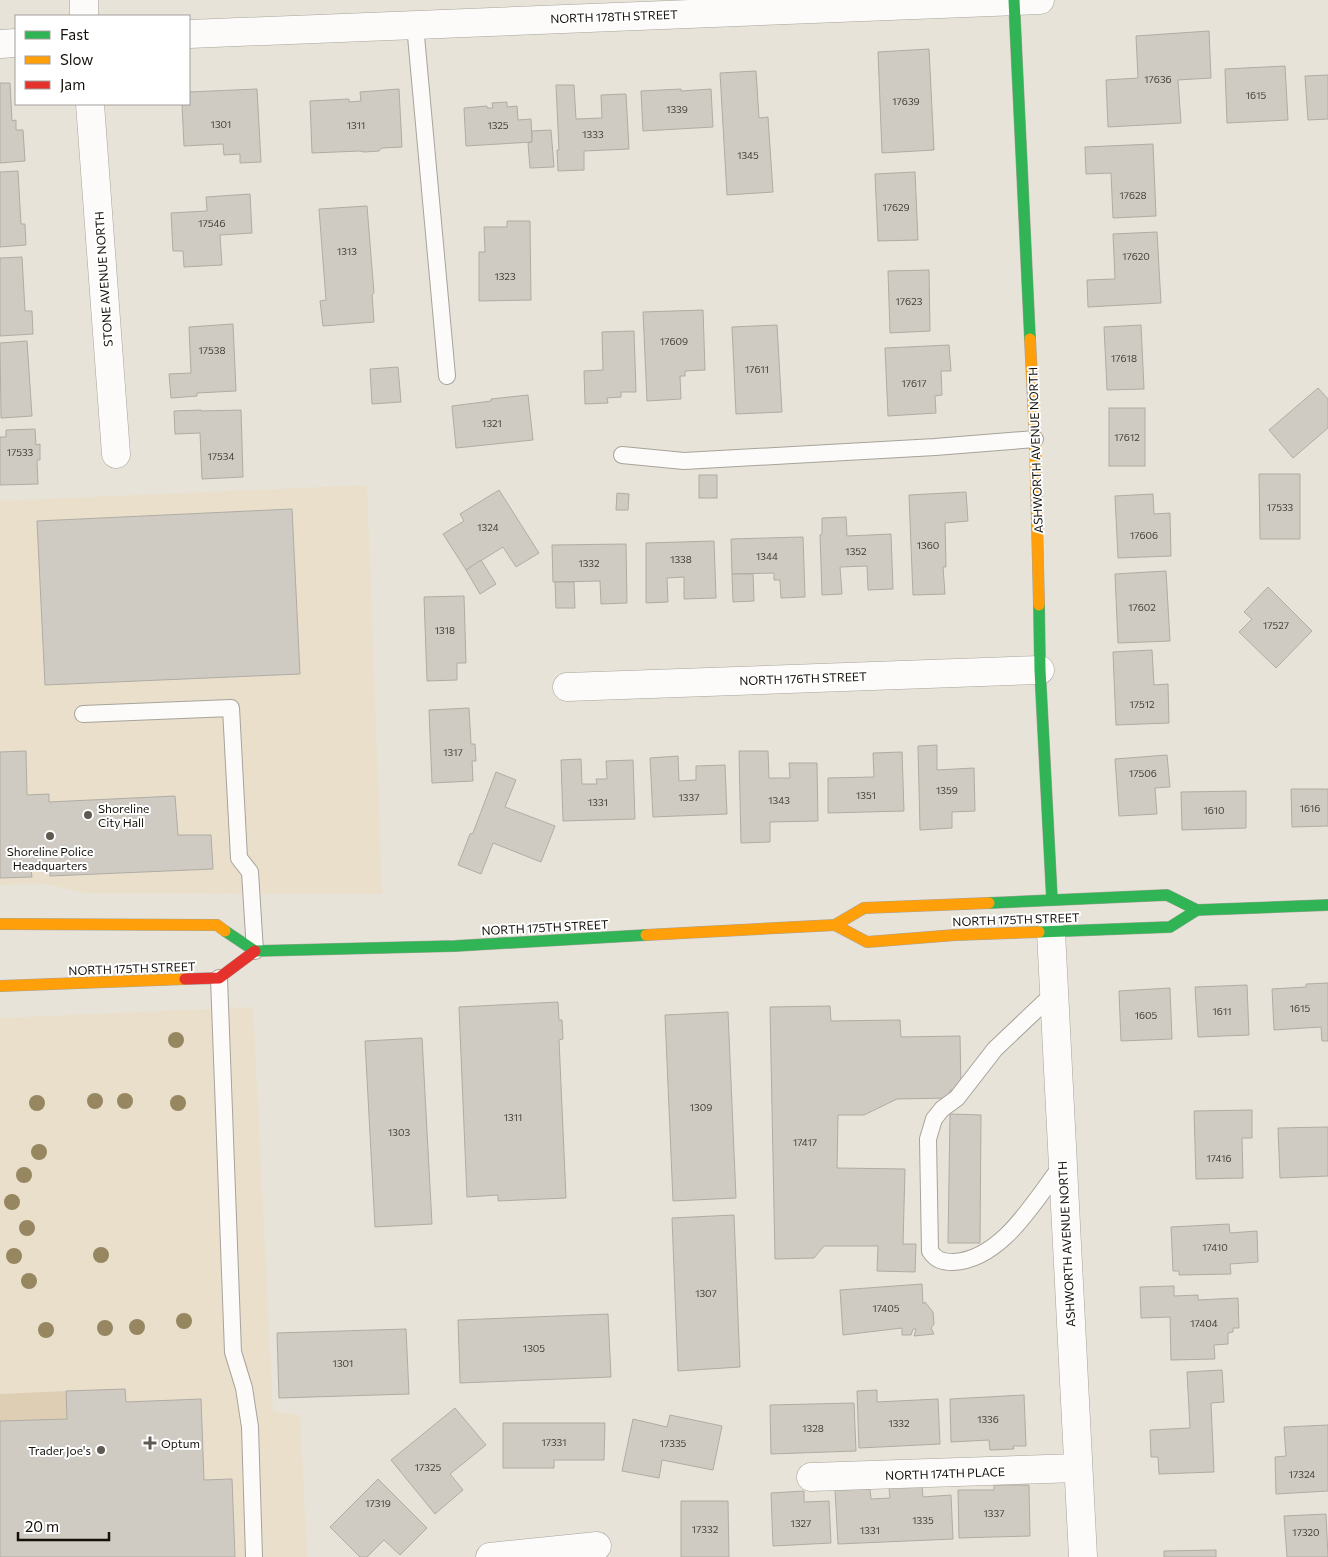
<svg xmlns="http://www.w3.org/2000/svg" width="1328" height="1557" font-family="Commissioner,sans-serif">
  <rect width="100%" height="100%" fill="#e8e3d8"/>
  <g fill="#e9dfcb">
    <path d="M367 485 382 894 84 893 47 884 0 885V501Z"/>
    <path d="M253 1007 273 1412 300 1415 307 1557H0V1018Z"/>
  </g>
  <path fill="#decfb4" d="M66 1391 67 1419 0 1421V1394Z"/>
  <g fill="#cfcbc3" stroke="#b0aca4">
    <path d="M1209 31 1211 78 1178 80 1181 123 1108 127 1106 80 1138 78 1136 36Z"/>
    <path d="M929 49 934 150 882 153 878 52Z"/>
    <path d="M1285 66 1288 120 1227 123 1225 69Z"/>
    <path d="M756 71 759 118 768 117 773 192 727 195 720 73Z"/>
    <path d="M1328 75V119L1308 120 1305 76Z"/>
    <path d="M0 83H10L12 121 16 120V130H23L25 161 0 163Z"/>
    <path d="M556 85H574L576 119 602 118 601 95 626 94 629 149 584 151V170L558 171 557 150H559Z"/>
    <path d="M257 89 261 162 240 163V154L224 155 223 144 184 146 182 104H189V92Z"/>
    <path d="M399 89 402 147 382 148 379 151 364 152 360 151 312 153 310 101 349 99V102L361 101 360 92Z"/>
    <path d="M681 89V91L711 89 713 127 643 131 641 91Z"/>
    <path d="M507 102V107L517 106 518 120 531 119 532 142 466 146 464 108 487 106V108H493L492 103Z"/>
    <path d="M551 130 554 167 530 168 528 143 532 142V131Z"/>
    <path d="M1153 144 1156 216 1113 218 1111 173 1086 174 1085 147Z"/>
    <path d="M18 171 21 224H25L26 245 0 247V172Z"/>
    <path d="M915 172 918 240 878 241 875 174Z"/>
    <path d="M250 194 252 233 220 235 222 265 184 267 183 251H173L171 213 207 211 206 197Z"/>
    <path d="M367 206 374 293 372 295 374 322 323 326 320 301 326 300 319 209Z"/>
    <path d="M507 221H530L531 300 479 301V252H485L484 227H507Z"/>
    <path d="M1157 232 1161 303 1088 307 1087 280 1115 279 1113 234Z"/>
    <path d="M22 257 25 311H32L33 334 0 336V258Z"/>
    <path d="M929 270 930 331 890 333 888 271Z"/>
    <path d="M703 310 705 370 685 371V376H680L681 399 647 401 643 312Z"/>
    <path d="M233 324 236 391 197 393V396L171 398 169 374 191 373 189 327Z"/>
    <path d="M777 325 782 412 736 414 732 327Z"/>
    <path d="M1141 325 1144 389 1107 390 1104 327Z"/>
    <path d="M634 331 636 392H621V397L607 398 608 403 585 404 584 371 603 370 602 332Z"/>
    <path d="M27 341 32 416 1 418 0 343Z"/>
    <path d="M949 345 951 371H941L942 395 935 396 936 413 888 416 885 348Z"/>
    <path d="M398 367 401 402 372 404 370 369Z"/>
    <path d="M1318 388 1328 399V428L1293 458 1269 430Z"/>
    <path d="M528 395 533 440 456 448 452 406 491 401V399Z"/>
    <rect x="1109" y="408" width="36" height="58"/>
    <path d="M201 410V411L241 410 243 477 202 479 200 433 175 434 174 411Z"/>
    <path d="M35 429 36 445 40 444V460H37L38 484 0 485V437H6V430Z"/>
    <path d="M1259 474H1300V539H1260Z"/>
    <rect x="699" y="475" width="18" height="23"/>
    <path d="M499 490 539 553 516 567 503 547 466 570 443 534 464 521 460 514Z"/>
    <path d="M966 492 968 521 945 523 946 567H943L945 594 913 595 909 495Z"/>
    <path d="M617 493 629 494 628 510H616Z"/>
    <path d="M1153 494 1154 514 1170 513 1171 556 1118 558 1115 496Z"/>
    <path d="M292 509 300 674 45 685 37 521Z"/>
    <path d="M846 517 847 536 891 534 893 589 868 590 867 566 840 567 842 594 822 595 820 535 822 534V518Z"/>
    <path d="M803 537 805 597 781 598 780 580H774V573L732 574 731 539Z"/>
    <path d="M714 541 716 598 684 599V577L667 578 668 602 646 603V543Z"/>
    <path d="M626 544 627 603 601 604 600 581 553 582 552 545Z"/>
    <path d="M481 560 496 584 480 594 466 570Z"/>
    <path d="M1166 571 1170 641 1118 643 1115 574Z"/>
    <path d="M732 574H753L754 601 733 602Z"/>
    <path d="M555 582H574L575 608H556Z"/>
    <path d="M1268 587 1312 631 1276 668 1239 632 1252 619 1244 612Z"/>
    <path d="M464 596 466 663H457V680L427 681 424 597Z"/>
    <path d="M1152 650 1154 685 1168 684 1169 723 1116 725 1113 652Z"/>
    <path d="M469 708 471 744H475L476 761H472L473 781 432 783 429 710Z"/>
    <path d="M937 745V770L974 768 975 811 952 812V828L920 830 918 746Z"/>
    <path d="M26 751 27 795 49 794V802L175 796 178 835H211L213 869 50 876V870H31L32 877 0 878V752Z"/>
    <path d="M739 751H768L769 778H790L789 763H817L818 821 770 822V842L741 843Z"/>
    <path d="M902 752 904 811 828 813V778L874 777 873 753Z"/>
    <path d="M1167 755 1170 787 1155 788 1157 814 1119 816 1115 759Z"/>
    <path d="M678 756 679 781 696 780V766L725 765 727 814 653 817 650 758Z"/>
    <path d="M581 759 582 784H597L596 779H607L606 761 633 760 635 819 563 821 561 760Z"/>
    <path d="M496 772 516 780 505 807 555 826 541 862 493 843 481 874 458 865 470 834 473 833Z"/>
    <path d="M1291 789H1328V826L1292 827Z"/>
    <path d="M1246 791V828L1182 830 1181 792Z"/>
    <path d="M1328 983V1041H1322L1321 1027 1274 1030 1272 989 1306 987V984Z"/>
    <path d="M1247 985 1249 1035 1198 1037 1195 987Z"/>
    <path d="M1170 988 1172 1039 1121 1041 1119 991Z"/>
    <path d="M558 1002 559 1020H562L563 1039 559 1040 566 1198 498 1201V1195L467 1197 459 1007Z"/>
    <path d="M830 1006 831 1021 900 1020 901 1037 960 1036 961 1090H950V1098L897 1099 864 1115H838L837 1168 905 1169 903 1244H916L915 1272 877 1271 878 1246H824L814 1258 775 1259 770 1007Z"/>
    <path d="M728 1012 736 1198 673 1201 665 1015Z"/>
    <path d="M422 1038 432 1224 375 1227 365 1041Z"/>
    <path d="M1252 1110V1138H1242L1243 1178 1196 1179 1194 1111Z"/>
    <path d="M950 1114 981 1115 980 1243H948Z"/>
    <path d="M1328 1127V1176L1280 1178 1278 1128Z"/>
    <path d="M734 1215 740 1367 678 1371 672 1218Z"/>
    <path d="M1229 1224 1230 1233 1257 1231 1258 1262 1230 1264 1231 1274 1179 1275V1271H1173L1171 1227Z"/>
    <path d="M922 1284 923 1304 925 1302 933 1312 934 1324 931 1328 934 1334 914 1336 916 1329H913L911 1335H902V1328L843 1335 840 1290Z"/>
    <path d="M1174 1286V1296L1198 1295V1300L1238 1298 1239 1328H1233V1332L1228 1333V1344L1214 1345 1215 1359 1171 1360 1170 1317 1141 1318 1140 1287Z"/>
    <path d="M608 1314 611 1377 460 1383 458 1320Z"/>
    <path d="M406 1329 409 1394 279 1398 277 1333Z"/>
    <path d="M1222 1370 1224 1402 1211 1403 1214 1472 1159 1474 1158 1457H1151L1150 1430 1190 1428 1187 1372Z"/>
    <path d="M125 1389 126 1402 201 1399 204 1480 232 1479 235 1557H0V1421L67 1419 66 1391Z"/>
    <path d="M877 1390V1402L938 1399 940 1444 859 1448 857 1391Z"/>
    <path d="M1024 1395 1026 1446H1013L1014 1449 990 1450 989 1440 951 1442 950 1399Z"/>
    <path d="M854 1403 856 1451 771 1454 770 1405Z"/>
    <path d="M455 1408 486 1445 450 1474 463 1490 435 1514 391 1460Z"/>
    <path d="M670 1415 722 1426 713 1470 662 1460 659 1478 622 1471 633 1419 667 1427Z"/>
    <path d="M503 1423H605L604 1460H554V1468H503Z"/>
    <path d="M1328 1425V1491L1276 1494 1275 1457 1286 1456 1284 1427Z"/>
    <path d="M378 1479 427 1528 400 1555 384 1540 367 1557H360L330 1527Z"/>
    <path d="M994 1485H1029L1030 1536 959 1538 958 1490H994Z"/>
    <path d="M922 1486 923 1497 951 1495 953 1539 838 1544 835 1490 870 1489 871 1499 890 1498 889 1488Z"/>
    <path d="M804 1491V1502L829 1501 831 1543 773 1546 771 1493Z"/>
    <path d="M681 1501H728L729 1557H681Z"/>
    <path d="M1326 1514 1328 1557H1287L1284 1516Z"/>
    <path d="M1216 1550V1557H1164V1551Z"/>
  </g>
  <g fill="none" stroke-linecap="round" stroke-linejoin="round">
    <g stroke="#a7a39a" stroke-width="18">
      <g id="lane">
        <path d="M415 25 447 376"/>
        <path d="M622 455 684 461 935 447 1035 439"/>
        <path d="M83 714 231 708 239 858 250 872 255 951"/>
        <path d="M219 978 233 1352 244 1388 250 1427 254 1557"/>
        <path d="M1054 993 995 1049 957 1098 942 1109 934 1119 928 1139 930 1251C936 1260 942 1262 953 1262 1002 1260 1035 1200 1062 1165"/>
      </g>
    </g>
    <g stroke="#a7a39a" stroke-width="29">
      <g id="street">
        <path d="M84 0V16"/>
        <path d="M189 34 1040 0"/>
        <path d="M0 44 16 43"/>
        <path d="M90 104 116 454"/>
        <path d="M567 687 1040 670"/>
        <path d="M1051 932 1083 1557"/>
        <path d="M811 1477 1078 1468"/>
        <path d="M490 1557 597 1546"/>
      </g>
    </g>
    <g stroke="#a7a39a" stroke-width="12">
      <g id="fast">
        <path d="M1014 0 1030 339"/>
        <path d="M1039 605 1040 670 1052 900"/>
        <path d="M989 903 1167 895 1197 910 1328 905"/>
        <path d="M225 931 255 951 455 946 646 935"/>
        <path d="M1039 932 1170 927 1197 910"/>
      </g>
    </g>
    <g stroke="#a7a39a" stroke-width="12">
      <g id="slow">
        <path d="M1030 339 1035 439 1039 605"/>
        <path d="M0 924 217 925 225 931"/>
        <path d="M835 925 867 942 955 935 1039 932"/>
        <path d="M646 935 835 925 864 908 989 903"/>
        <path d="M0 986 185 979"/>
      </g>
    </g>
    <g stroke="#a7a39a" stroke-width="12">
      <path id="jam" d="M185 979 219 978 255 951"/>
    </g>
    <use href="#lane" stroke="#fcfbf9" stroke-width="16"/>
    <use href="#street" stroke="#fcfbf9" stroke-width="28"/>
    <use href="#fast" stroke="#30b455" stroke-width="11"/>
    <use href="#slow" stroke="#ff9f0a" stroke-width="11"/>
    <use href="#jam" stroke="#e5322d" stroke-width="11"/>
  </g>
  <g fill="#968761">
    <circle cx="176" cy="1040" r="8"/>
    <circle cx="95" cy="1101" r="8"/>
    <circle cx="125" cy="1101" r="8"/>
    <circle cx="37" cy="1103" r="8"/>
    <circle cx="178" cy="1103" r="8"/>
    <circle cx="39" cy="1152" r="8"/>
    <circle cx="24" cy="1175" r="8"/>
    <circle cx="12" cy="1202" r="8"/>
    <circle cx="27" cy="1228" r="8"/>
    <circle cx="101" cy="1255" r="8"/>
    <circle cx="14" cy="1256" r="8"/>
    <circle cx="29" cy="1281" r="8"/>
    <circle cx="184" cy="1321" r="8"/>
    <circle cx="137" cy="1327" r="8"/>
    <circle cx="105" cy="1328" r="8"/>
    <circle cx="46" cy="1330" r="8"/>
  </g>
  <g fill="#5e5a52" stroke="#fff" stroke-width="2">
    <circle cx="88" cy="815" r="5"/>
    <circle cx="50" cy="836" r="5"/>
    <path d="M147.5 1435.5h5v5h5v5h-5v5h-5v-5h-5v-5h5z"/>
    <circle cx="101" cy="1450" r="5"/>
  </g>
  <g text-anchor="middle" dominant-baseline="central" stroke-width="4" stroke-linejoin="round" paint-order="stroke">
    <g font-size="10" fill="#433f38">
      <text x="1158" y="79">17636</text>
      <text x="1256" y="95">1615</text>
      <text x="906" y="101">17639</text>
      <text x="677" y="109">1339</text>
      <text x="221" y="124">1301</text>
      <text x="356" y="125">1311</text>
      <text x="498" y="125">1325</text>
      <text x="593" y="134">1333</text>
      <text x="748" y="155">1345</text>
      <text x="1133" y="195">17628</text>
      <text x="896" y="207">17629</text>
      <text x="212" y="223">17546</text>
      <text x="347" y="251">1313</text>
      <text x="1136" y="256">17620</text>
      <text x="505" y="276">1323</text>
      <text x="909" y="301">17623</text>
      <text x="674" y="341">17609</text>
      <text x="212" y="350">17538</text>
      <text x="1124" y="358">17618</text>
      <text x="757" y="369">17611</text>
      <text x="914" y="383">17617</text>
      <text x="492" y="423">1321</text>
      <text x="1127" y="437">17612</text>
      <text x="20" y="452">17533</text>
      <text x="221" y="456">17534</text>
      <text x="1280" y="507">17533</text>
      <text x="488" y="527">1324</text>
      <text x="1144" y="535">17606</text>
      <text x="928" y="545">1360</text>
      <text x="856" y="551">1352</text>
      <text x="767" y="556">1344</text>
      <text x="681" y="559">1338</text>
      <text x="589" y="563">1332</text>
      <text x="1142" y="607">17602</text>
      <text x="1276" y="625">17527</text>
      <text x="445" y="630">1318</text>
      <text x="1142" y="704">17512</text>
      <text x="453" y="752">1317</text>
      <text x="1143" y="773">17506</text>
      <text x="947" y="790">1359</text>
      <text x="866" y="795">1351</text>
      <text x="689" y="797">1337</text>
      <text x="779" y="800">1343</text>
      <text x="598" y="802">1331</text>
      <text x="1310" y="808">1616</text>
      <text x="1214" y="810">1610</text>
      <text x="1300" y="1008">1615</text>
      <text x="1222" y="1011">1611</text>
      <text x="1146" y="1015">1605</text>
      <text x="701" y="1107">1309</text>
      <text x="513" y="1117">1311</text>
      <text x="399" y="1132">1303</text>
      <text x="805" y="1142">17417</text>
      <text x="1219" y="1158">17416</text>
      <text x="1215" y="1247">17410</text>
      <text x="706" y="1293">1307</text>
      <text x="886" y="1308">17405</text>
      <text x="1204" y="1323">17404</text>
      <text x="534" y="1348">1305</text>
      <text x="343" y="1363">1301</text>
      <text x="988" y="1419">1336</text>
      <text x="899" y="1423">1332</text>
      <text x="813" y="1428">1328</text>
      <text x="554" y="1442">17331</text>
      <text x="673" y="1443">17335</text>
      <text x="428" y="1467">17325</text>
      <text x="1302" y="1474">17324</text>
      <text x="378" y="1503">17319</text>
      <text x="994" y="1513">1337</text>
      <text x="923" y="1520">1335</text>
      <text x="801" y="1523">1327</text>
      <text x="705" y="1529">17332</text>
      <text x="870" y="1530">1331</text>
      <text x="1306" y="1532">17320</text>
    </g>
    <g font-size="12" fill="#14100a" stroke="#fff">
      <text transform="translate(614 16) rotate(-2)">NORTH 178TH STREET</text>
      <text transform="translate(103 279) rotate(-94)">STONE AVENUE NORTH</text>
      <text transform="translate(1035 450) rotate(-92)">ASHWORTH AVENUE NORTH</text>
      <text transform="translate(803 678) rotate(-2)">NORTH 176TH STREET</text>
      <text transform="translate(1016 919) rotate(-2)">NORTH 175TH STREET</text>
      <text transform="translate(545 927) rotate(-3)">NORTH 175TH STREET</text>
      <text transform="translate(132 968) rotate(-2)">NORTH 175TH STREET</text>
      <text transform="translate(1066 1244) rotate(-93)">ASHWORTH AVENUE NORTH</text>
      <text transform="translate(945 1473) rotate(-2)">NORTH 174TH PLACE</text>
    </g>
    <g font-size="12" fill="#14100a" stroke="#fff" text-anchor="start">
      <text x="98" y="808">Shoreline<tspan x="98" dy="14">City Hall</tspan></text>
      <text x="50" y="851" text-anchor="middle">Shoreline Police<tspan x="50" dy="14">Headquarters</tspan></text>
      <text x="161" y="1443">Optum</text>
      <text x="91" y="1450" text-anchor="end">Trader Joe's</text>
    </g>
  </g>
  <rect x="15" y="15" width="175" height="90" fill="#ffffff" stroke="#a19f9d"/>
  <rect x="25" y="31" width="25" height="8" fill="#30b455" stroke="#a19f9d"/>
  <text x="60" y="40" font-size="15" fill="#14100a">Fast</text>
  <rect x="25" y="56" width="25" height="8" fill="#ff9f0a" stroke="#a19f9d"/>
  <text x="60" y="65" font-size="15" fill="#14100a">Slow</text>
  <rect x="25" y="81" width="25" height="8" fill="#e5322d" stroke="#a19f9d"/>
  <text x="60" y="90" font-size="15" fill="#14100a">Jam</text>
  <path d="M18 1532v8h91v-8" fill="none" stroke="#14100a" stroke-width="2.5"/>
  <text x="25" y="1532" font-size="15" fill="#14100a" stroke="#ffffff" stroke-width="4" paint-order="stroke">20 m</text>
</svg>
